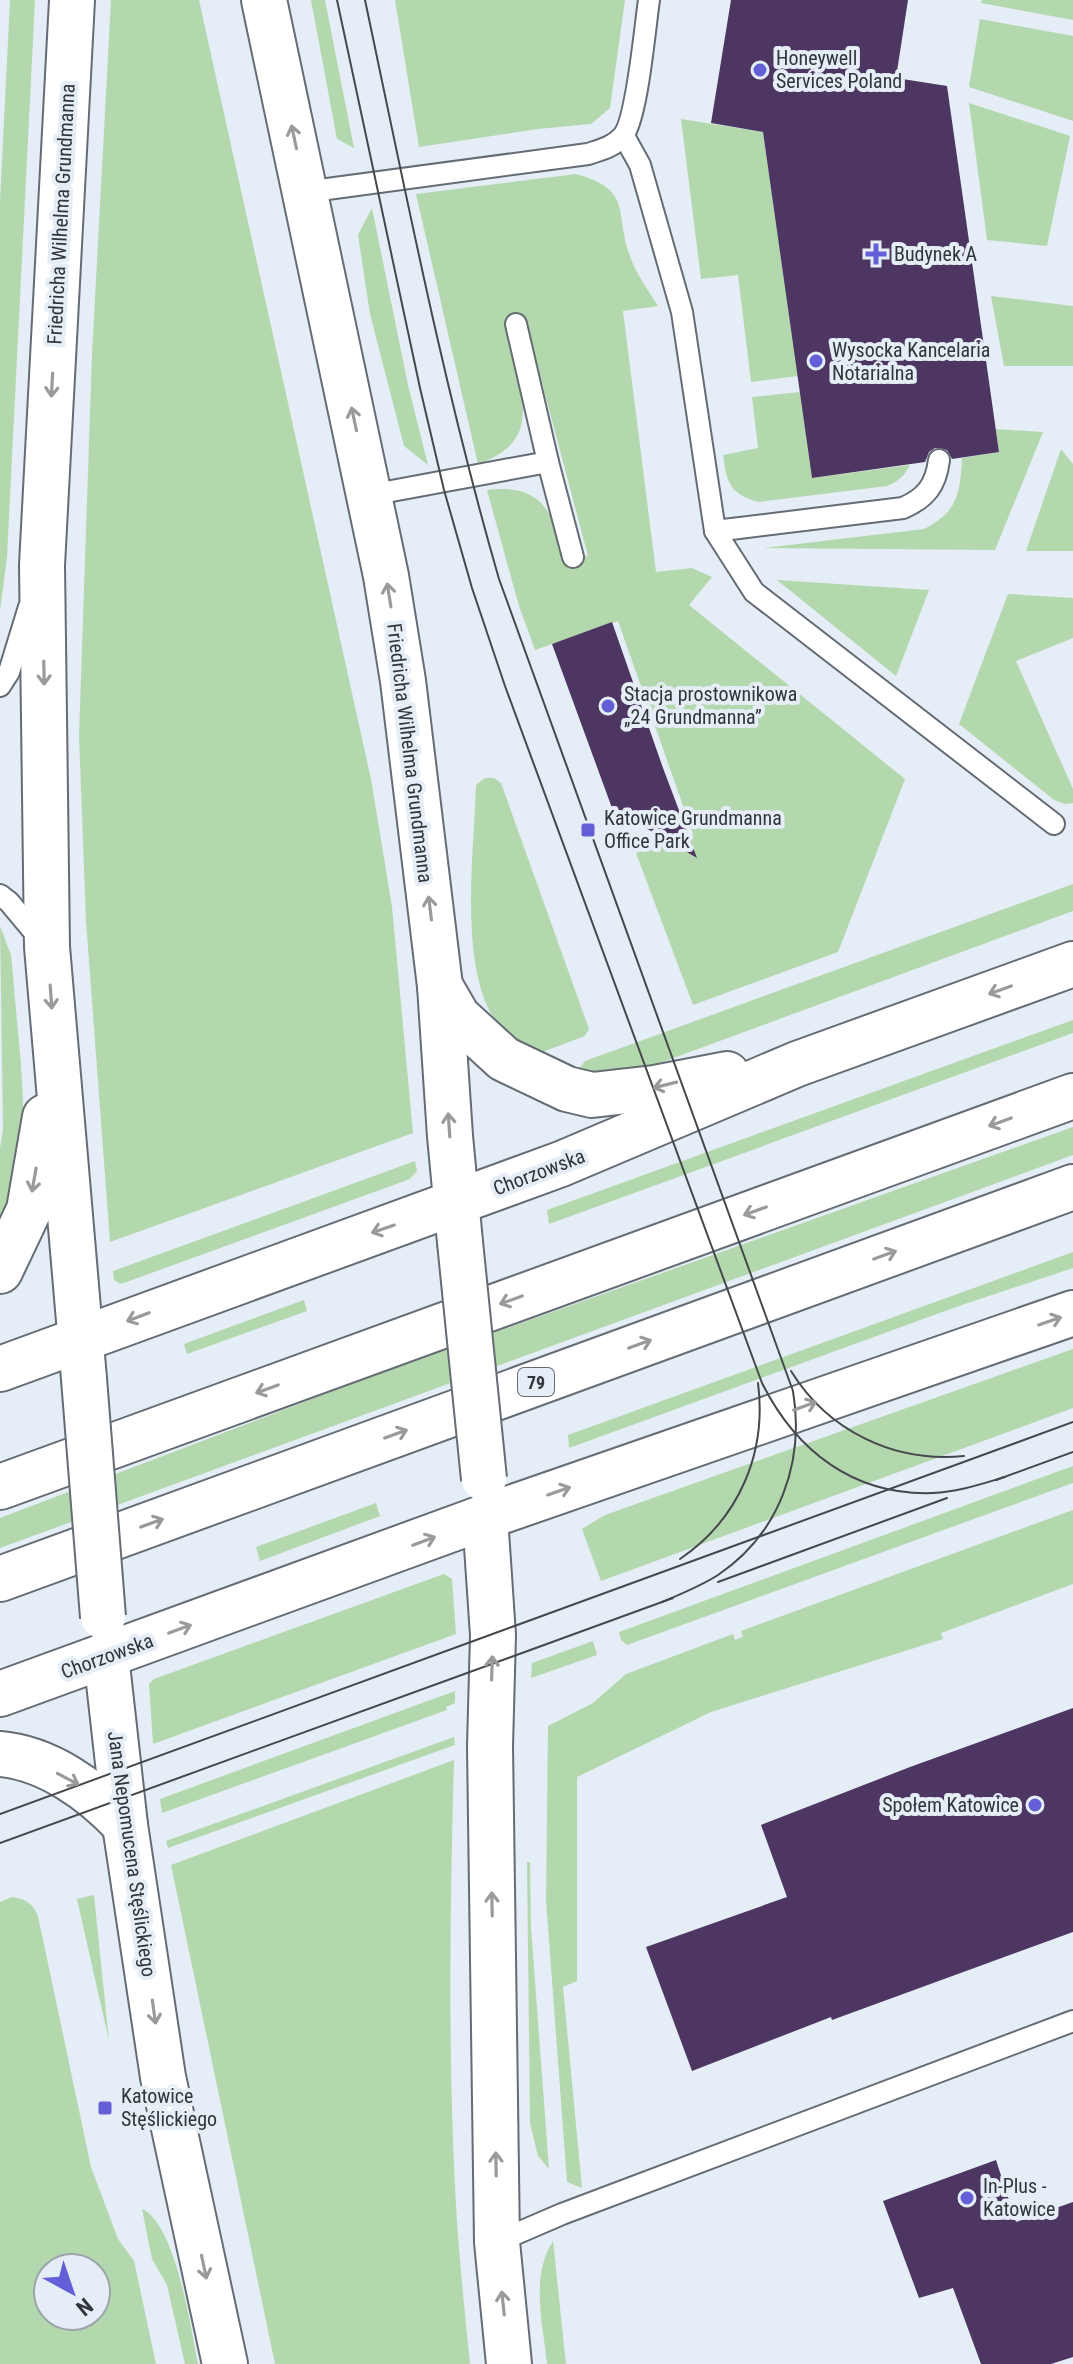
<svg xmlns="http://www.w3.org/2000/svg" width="1073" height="2364" font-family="'Roboto Condensed',sans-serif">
  <rect width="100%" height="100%" fill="#e5edf6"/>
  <g fill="#b4d8ae" fill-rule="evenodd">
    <path d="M10 0H35L7 557 0 611V201Z"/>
    <path d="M111 0H199L371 779 392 907 413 1133 110 1242 86 921 79 736 92 354Z"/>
    <path d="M311 0H325L354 148 337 139Z"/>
    <path d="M395 0H625L610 108 591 124 538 129 419 147Z"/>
    <path d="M982 0H1073V20L981 3Z"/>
    <path d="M980 19 1073 36V121L969 87Z"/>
    <path d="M969 103 1070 136 1047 246 987 240Z"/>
    <path d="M681 119 763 132 798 376 751 382 738 275 701 279Z"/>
    <path d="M576 174C634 190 614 213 630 256 636 274 648 290 658 306L623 311 656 572 692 568 712 577 689 605 905 779 838 952 693 1005 636 853 693 834 618 621 535 650 519 606 487 490C542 483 554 512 564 560L588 556 524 315 505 320C512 349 533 408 517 436 508 451 494 458 478 464L416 194Z"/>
    <path d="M372 208 408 385 428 465 404 446 370 314 358 235Z"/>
    <path d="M991 296 1073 306V366H1004Z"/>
    <path d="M800 392 812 478 910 465C904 476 899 481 887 486L758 502C729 493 727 483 723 455L758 448 752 397Z"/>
    <path d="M996 429 1043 432 995 550 764 548 924 529C958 512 960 493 962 458L999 452Z"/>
    <path d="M1061 449 1073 464V551H1026Z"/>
    <path d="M777 580 929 590 896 676Z"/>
    <path d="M1008 594 1073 598V638L1016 661 1073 789V803L1065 804 1054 800 959 724Z"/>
    <path d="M485 778H494L501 783 589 1029 585 1036 545 1051 538 1059C521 1047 500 1031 490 1012 460 953 474 850 476 785Z"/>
    <path d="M1073 884V911L649 1067 620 1073H576L585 1061Z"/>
    <path d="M0 926 11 955 13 975C18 1043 30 1114 18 1181 15 1199 6 1217 0 1234V1148L3 1129Z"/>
    <path d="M1073 1020V1033L549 1224 547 1210Z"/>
    <path d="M1073 1127V1155L0 1548V1518L378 1374Z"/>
    <path d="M415 1161 417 1171 410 1179 121 1284 114 1280 113 1271Z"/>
    <path d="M1073 1252V1268L956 1307 569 1448 568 1435Z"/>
    <path d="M304 1300 307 1311 187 1354 184 1344Z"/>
    <path d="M1073 1349V1408L601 1581 582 1529 605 1515Z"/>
    <path d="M1073 1466V1483L627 1645 621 1640 619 1632Z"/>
    <path d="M376 1503 380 1516 260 1561 256 1547Z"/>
    <path d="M1073 1510V1584L941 1633 943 1639 711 1712 577 1777V1981L563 1987 582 2188 567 2182 546 1900 548 1726 593 1703 626 1674 733 1634 735 1640 743 1637 741 1631Z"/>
    <path d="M444 1574 452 1579 456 1634 153 1744 149 1684 154 1679Z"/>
    <path d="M593 1641 597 1655 531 1678 532 1663Z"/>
    <path d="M455 1691V1703L446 1707 447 1710 162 1813 160 1799Z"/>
    <path d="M454 1737 455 1745 168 1848 166 1841Z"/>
    <path d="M454 1760C450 1903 448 2045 455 2188 458 2247 464 2305 470 2364H275L171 1865Z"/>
    <path d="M527 1862H530L531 1928 549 2169 538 2156 530 2123Z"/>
    <path d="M94 1895 109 2041 77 1899Z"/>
    <path d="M12 1897C26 1899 32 1903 38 1916L91 2167 118 2239 134 2261 156 2364H0V1902ZM48 2268H96V2316H48Z"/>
    <path d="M142 2209C176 2224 191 2329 198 2364H185L167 2285 152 2259Z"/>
    <path d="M553 2241 566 2364H547C543 2323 530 2277 553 2241Z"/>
  </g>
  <g fill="#4d3762">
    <path d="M731 0H908L896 78 947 86 999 452 952 459 947 450 935 448 929 452 925 462 812 478 763 132 711 123Z"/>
    <path d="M612 622 663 768 697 858 612 808 552 644Z"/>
    <path d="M1073 1708V1932L832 2020 831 2017 692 2071 646 1947 787 1897 761 1825 910 1767Z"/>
    <path d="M996 2160 1016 2222 1073 2202V2357L1051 2364H981L953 2288 919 2298 883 2201Z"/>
  </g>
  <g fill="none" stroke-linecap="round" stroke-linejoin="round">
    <g stroke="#656c74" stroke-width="24">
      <g id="service">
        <path d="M624 136 640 165 682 312 715 531 903 508C926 498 936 485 939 460"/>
        <path d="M305 192 588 154C600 150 613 147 622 137 637 122 645 26 649 0"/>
        <path d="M548 462 573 557"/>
        <path d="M370 495 548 462 516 324"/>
        <path d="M715 531 754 592 1054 824"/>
        <path d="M0 686 9 672 29 607"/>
        <path d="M0 895 9 902 40 939"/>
        <path d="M497 2242 562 2214 1073 2021"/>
      </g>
    </g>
    <g stroke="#656c74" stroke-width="48">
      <g id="tertiary">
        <path d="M485 1517 493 1635 490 1746 497 2242 509 2364"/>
        <path d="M106 1656 125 1825 163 2077 225 2364"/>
        <path d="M0 1754C48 1758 93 1791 125 1825"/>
      </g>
    </g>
    <g stroke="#656c74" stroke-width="48">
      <g id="secondary">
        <path d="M72 0 42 565 47 947 84 1379"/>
        <path d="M264 0 386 576 403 681 440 986 450 1136 460 1242"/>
        <path d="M440 986 458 1017 504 1059 567 1089 592 1095 654 1088 727 1074"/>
        <path d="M0 1271 29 1210 45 1117"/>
        <path d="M0 1369 561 1164 797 1064 1073 964"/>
        <path d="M0 1694 485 1517 1073 1313"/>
      </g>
    </g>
    <g stroke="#656c74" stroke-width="48">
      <g id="primary">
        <path d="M0 1487 1073 1096"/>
        <path d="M0 1579 1073 1187"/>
      </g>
    </g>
    <use href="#service" stroke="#fff" stroke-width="20"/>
    <use href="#tertiary" stroke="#fff" stroke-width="44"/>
    <use href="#secondary" stroke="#fff" stroke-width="44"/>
    <use href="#primary" stroke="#fff" stroke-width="44"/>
    <g stroke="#45494d" stroke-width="2">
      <path d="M337 0 420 388 444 490 472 588 505 686 762 1383C796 1451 854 1496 933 1493 958 1492 981 1484 1005 1477"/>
      <path d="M365 0C406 194 444 389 499 579L793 1391C805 1463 779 1534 718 1575 701 1586 681 1594 662 1602"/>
      <path d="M791 1371C828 1431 894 1463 964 1456"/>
      <path d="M996 1480 1073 1452"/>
      <path d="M680 1559C739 1519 767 1453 758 1383"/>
      <path d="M718 1582 947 1498"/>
      <path d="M0 1814 1073 1422"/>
      <path d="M0 1843 673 1598"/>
    </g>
    <g stroke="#656c74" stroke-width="48" stroke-linecap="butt">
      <g id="secondary-bridge">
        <path d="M460 1242 484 1479"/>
        <path d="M84 1379 103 1617"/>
      </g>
    </g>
    <use href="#secondary-bridge" stroke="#fff" stroke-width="44"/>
  </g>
  <defs><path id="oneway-shaft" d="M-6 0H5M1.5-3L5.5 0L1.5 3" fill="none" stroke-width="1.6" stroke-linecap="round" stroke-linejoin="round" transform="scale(2)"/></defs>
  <g stroke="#989a9c">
    <use href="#oneway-shaft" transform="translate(294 137) rotate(-102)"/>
    <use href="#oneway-shaft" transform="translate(52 385) rotate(93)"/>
    <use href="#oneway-shaft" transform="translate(354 419) rotate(-102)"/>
    <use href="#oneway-shaft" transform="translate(389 595) rotate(-99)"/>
    <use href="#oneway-shaft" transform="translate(44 673) rotate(89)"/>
    <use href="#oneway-shaft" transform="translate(430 908) rotate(-97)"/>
    <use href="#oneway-shaft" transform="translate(1000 990) rotate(160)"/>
    <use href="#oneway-shaft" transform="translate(51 997) rotate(86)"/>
    <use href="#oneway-shaft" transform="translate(665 1085) rotate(166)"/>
    <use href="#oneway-shaft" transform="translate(1000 1122) rotate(160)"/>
    <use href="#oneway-shaft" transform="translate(449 1125) rotate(-94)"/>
    <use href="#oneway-shaft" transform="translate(34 1180) rotate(100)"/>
    <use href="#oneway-shaft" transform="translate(755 1211) rotate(160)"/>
    <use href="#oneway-shaft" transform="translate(383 1229) rotate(161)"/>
    <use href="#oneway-shaft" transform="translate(885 1255) rotate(-20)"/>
    <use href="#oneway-shaft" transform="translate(511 1300) rotate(160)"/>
    <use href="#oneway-shaft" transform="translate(138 1317) rotate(159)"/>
    <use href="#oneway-shaft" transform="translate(1050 1321) rotate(-19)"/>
    <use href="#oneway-shaft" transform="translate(640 1344) rotate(-20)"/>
    <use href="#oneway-shaft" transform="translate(267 1389) rotate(160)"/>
    <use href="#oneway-shaft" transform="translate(805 1406) rotate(-20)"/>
    <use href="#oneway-shaft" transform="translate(396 1434) rotate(-20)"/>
    <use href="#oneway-shaft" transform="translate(559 1491) rotate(-19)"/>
    <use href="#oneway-shaft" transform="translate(152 1523) rotate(-20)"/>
    <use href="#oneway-shaft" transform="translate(424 1541) rotate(-21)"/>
    <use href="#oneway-shaft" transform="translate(180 1629) rotate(-20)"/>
    <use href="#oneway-shaft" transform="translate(492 1668) rotate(-88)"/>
    <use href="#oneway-shaft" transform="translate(68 1779) rotate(28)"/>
    <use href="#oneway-shaft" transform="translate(492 1904) rotate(-91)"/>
    <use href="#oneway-shaft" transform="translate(154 2012) rotate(82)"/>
    <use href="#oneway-shaft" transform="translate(496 2164) rotate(-91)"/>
    <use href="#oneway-shaft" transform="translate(204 2267) rotate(78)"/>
    <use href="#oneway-shaft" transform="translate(503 2303) rotate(-96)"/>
  </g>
  <g fill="#645ed7" stroke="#e5edf6" stroke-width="3">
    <circle cx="760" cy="70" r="8"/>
    <path d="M872 242h8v8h8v8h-8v8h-8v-8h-8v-8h8z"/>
    <circle cx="816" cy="361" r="8"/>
    <circle cx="608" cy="706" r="8"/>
    <rect x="580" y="822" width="16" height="16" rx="4"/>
    <circle cx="1035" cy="1805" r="8"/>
    <rect x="97" y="2100" width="16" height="16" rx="4"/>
    <circle cx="967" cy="2198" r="8"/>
  </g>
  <g text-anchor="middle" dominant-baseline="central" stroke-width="8" stroke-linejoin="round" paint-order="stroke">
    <rect fill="#e5edf6" stroke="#686c72" stroke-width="2" x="518" y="1368" width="36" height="28" rx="6"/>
    <g font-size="18" font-weight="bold" fill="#323539">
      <text x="536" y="1382">79</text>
    </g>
    <g font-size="20" fill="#323539" stroke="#e5edf6" text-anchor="start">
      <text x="776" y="58">Honeywell<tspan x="776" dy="23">Services Poland</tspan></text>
      <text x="894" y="254">Budynek A</text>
      <text x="832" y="350">Wysocka Kancelaria<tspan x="832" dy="23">Notarialna</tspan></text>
      <text x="624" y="694">Stacja prostownikowa<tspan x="624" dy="23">„24 Grundmanna”</tspan></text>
      <text x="604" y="818">Katowice Grundmanna<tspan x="604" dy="23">Office Park</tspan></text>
      <text x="1019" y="1805" text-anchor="end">Społem Katowice</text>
      <text x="121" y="2096">Katowice<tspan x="121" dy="23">Stęślickiego</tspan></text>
      <text x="983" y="2186">In-Plus -<tspan x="983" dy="23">Katowice</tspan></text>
    </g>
    <g font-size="20" fill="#323539" stroke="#e5edf6">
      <text transform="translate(61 214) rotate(-87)">Friedricha Wilhelma Grundmanna</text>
      <text transform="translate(410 753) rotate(83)">Friedricha Wilhelma Grundmanna</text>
      <text transform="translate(539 1172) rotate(-21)">Chorzowska</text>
      <text transform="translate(107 1656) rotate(-20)">Chorzowska</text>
      <text transform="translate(132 1854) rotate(82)">Jana Nepomucena Stęślickiego</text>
    </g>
  </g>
  <g transform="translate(72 2292) rotate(140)"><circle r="38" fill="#e5edf6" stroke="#9da3aa" stroke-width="2"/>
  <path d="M0-6L14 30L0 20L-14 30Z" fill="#645ed7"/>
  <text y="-12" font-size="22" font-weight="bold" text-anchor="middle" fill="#323539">N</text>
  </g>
</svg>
